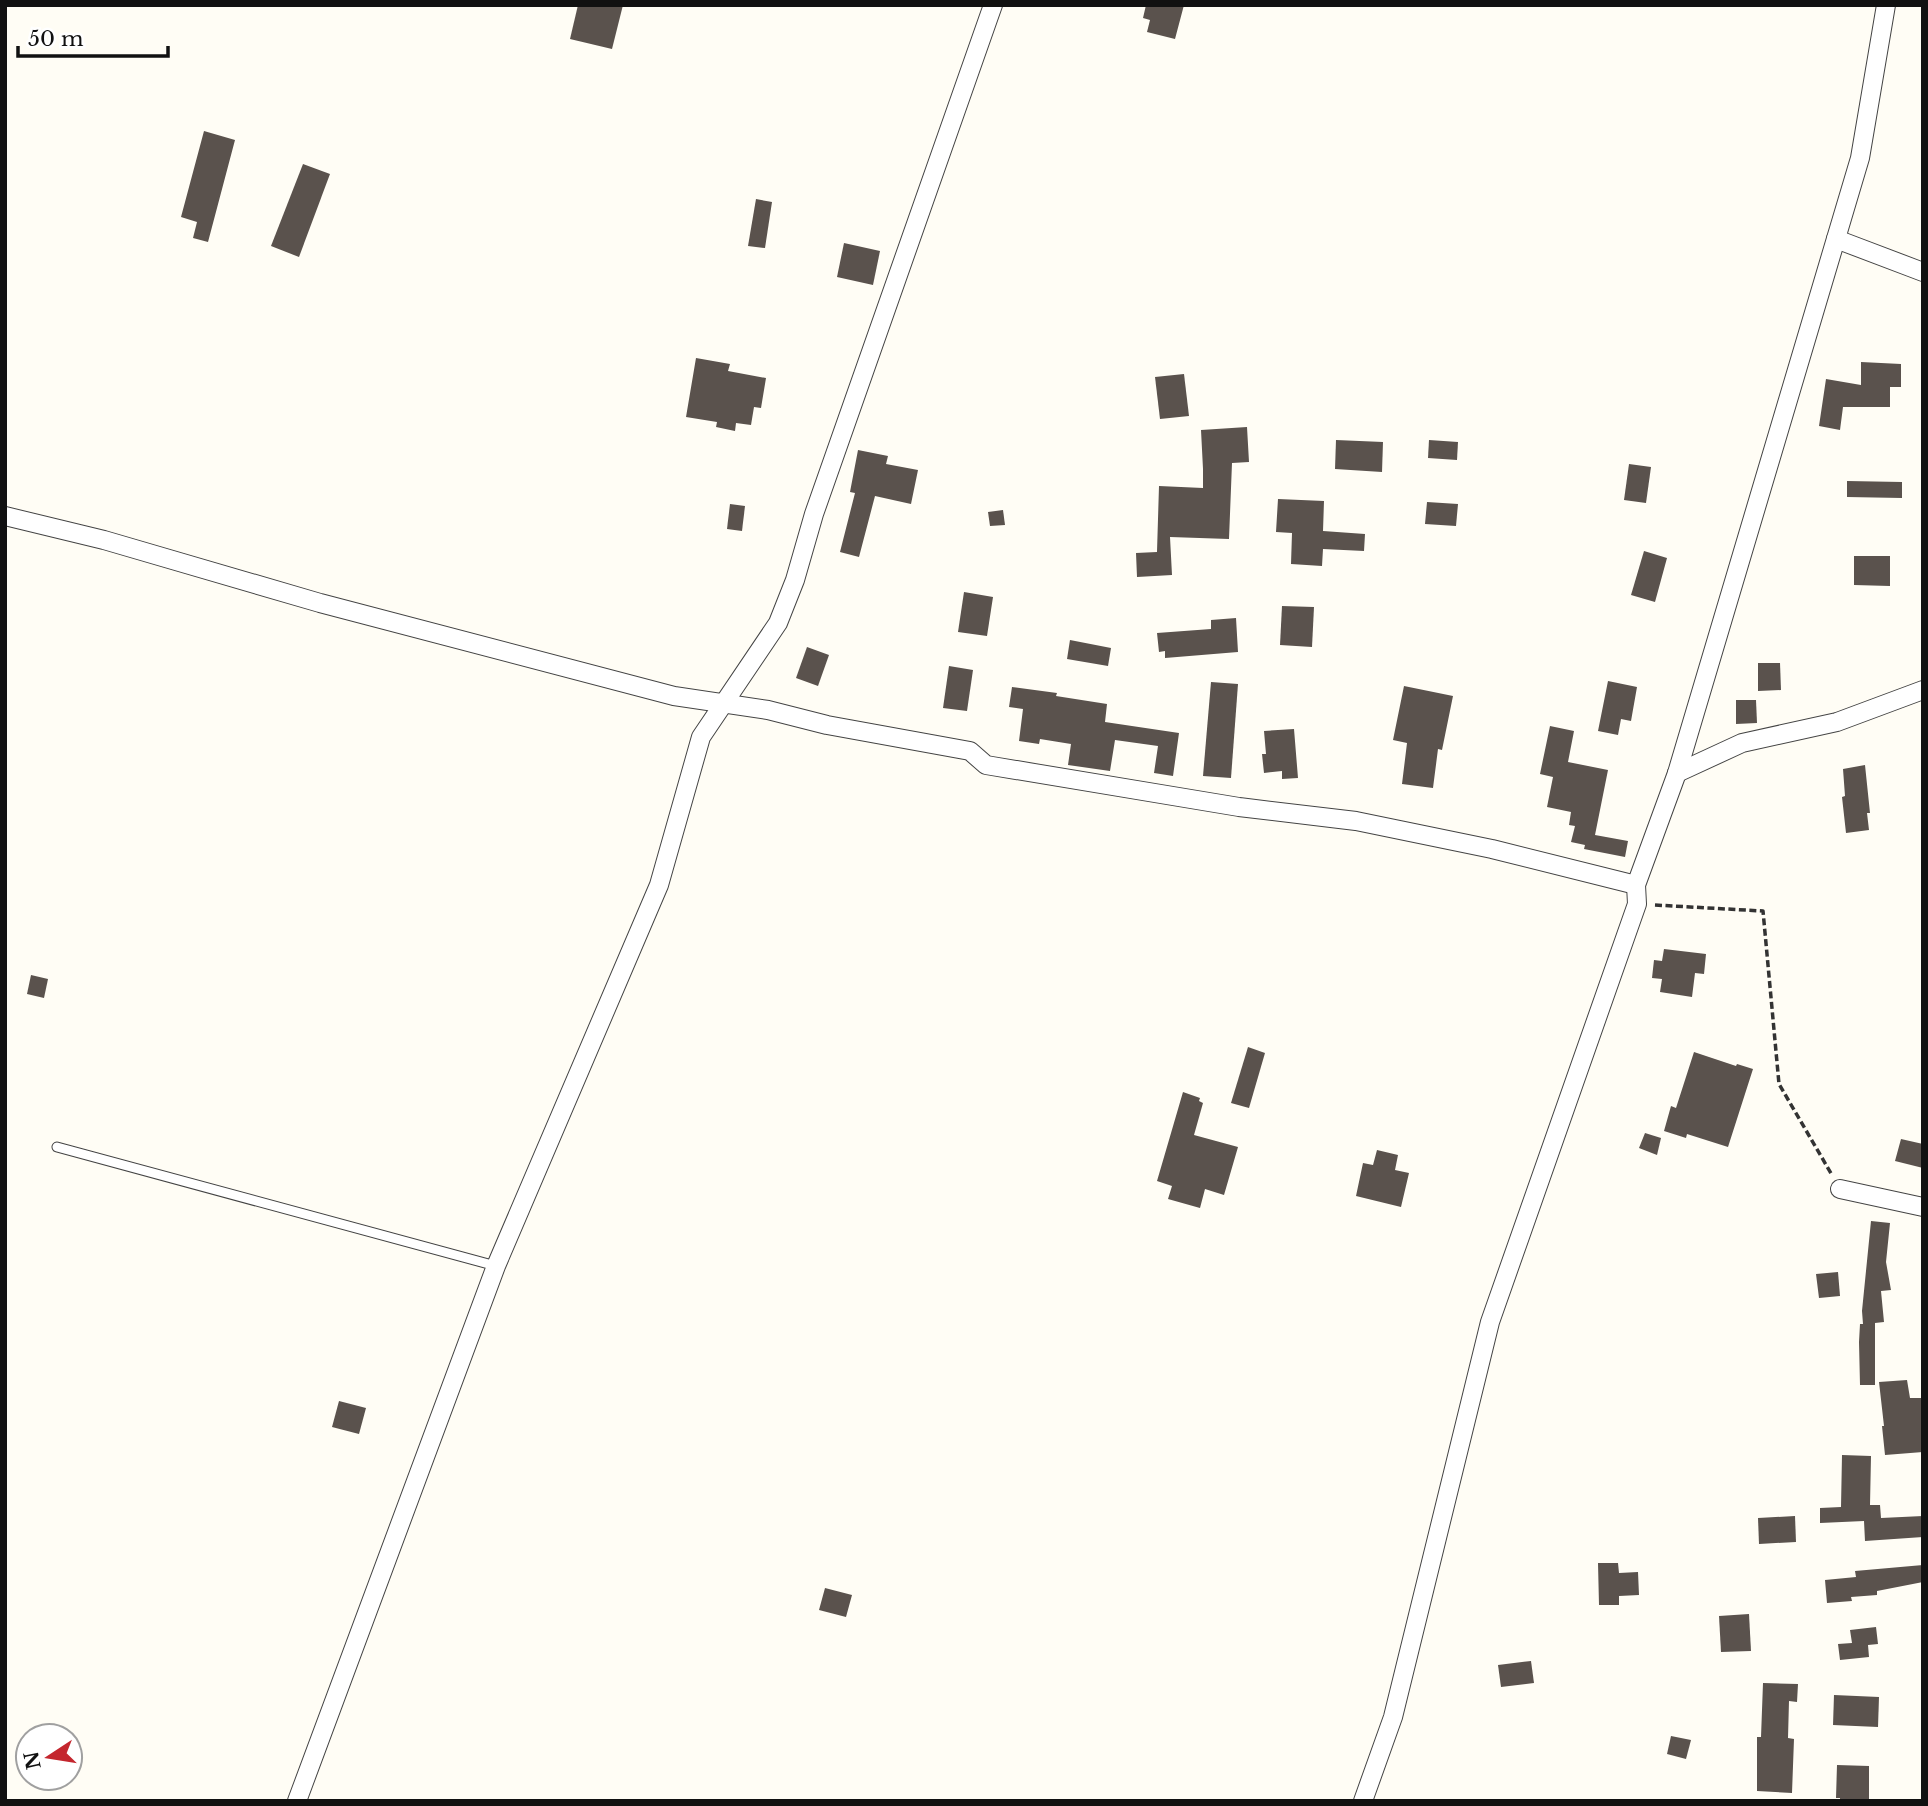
<svg xmlns="http://www.w3.org/2000/svg" width="1928" height="1806" font-family="'Libre Baskerville',serif">
  <rect width="100%" height="100%" fill="#fffdf5"/>
  <g fill="#5a524d">
    <path d="M578 5H623L612 49 570 39Z"/>
    <path d="M1146 5H1184L1175 39 1147 32 1150 20 1143 18Z"/>
    <path d="M204 131 235 140 208 242 193 238 197 222 181 217Z"/>
    <path d="M303 164 330 174 299 257 271 246Z"/>
    <path d="M756 199 772 202 765 248 748 246Z"/>
    <path d="M844 243 880 251 873 285 837 277Z"/>
    <path d="M696 358 730 364 728 371 766 378 761 408 754 407 751 425 736 423 735 431 716 427 717 422 686 417Z"/>
    <path d="M1861 362 1901 364V387H1890V407H1843L1840 430 1819 426 1826 379 1861 385Z"/>
    <path d="M1184 374 1189 416 1160 419 1155 377Z"/>
    <path d="M1247 427 1249 462 1232 463 1229 539 1170 537 1172 575 1137 577 1136 553 1157 552 1159 486 1203 488V469L1201 430Z"/>
    <path d="M1336 440 1383 442 1382 472 1335 469Z"/>
    <path d="M1429 440 1458 442 1457 460 1428 458Z"/>
    <path d="M858 450 888 456 886 464 918 470 911 504 875 496 859 557 840 552 855 493 850 492Z"/>
    <path d="M1629 464 1651 467 1646 503 1624 500Z"/>
    <path d="M1847 481 1902 482V498L1847 497Z"/>
    <path d="M1278 499 1324 501 1323 531 1365 534 1364 551 1323 549 1322 566 1291 564 1292 533 1276 532Z"/>
    <path d="M1427 502 1458 504 1456 526 1425 524Z"/>
    <path d="M730 504 745 506 742 531 727 529Z"/>
    <path d="M1003 510 1005 525 990 526 988 512Z"/>
    <path d="M1644 551 1667 558 1655 602 1631 595Z"/>
    <path d="M1854 556H1890V586L1854 585Z"/>
    <path d="M964 592 993 597 987 636 958 632Z"/>
    <path d="M1282 606 1314 607 1312 647 1280 645Z"/>
    <path d="M1236 618 1238 652 1165 658V651L1159 652 1157 633 1211 629V620Z"/>
    <path d="M1070 640 1111 648 1108 666 1067 659Z"/>
    <path d="M807 647 829 655 818 686 796 678Z"/>
    <path d="M1758 663H1780L1781 690 1758 691Z"/>
    <path d="M949 666 973 670 967 711 943 708Z"/>
    <path d="M1608 681 1637 687 1631 721 1621 719 1618 735 1598 731Z"/>
    <path d="M1211 682 1238 684 1231 778 1203 776Z"/>
    <path d="M1404 686 1453 696 1442 750 1438 749 1433 788 1402 784 1407 743 1393 740Z"/>
    <path d="M1012 687 1057 693 1056 696 1107 704 1105 722 1179 733 1173 776 1154 773 1158 746 1115 740 1110 771 1068 765 1071 744 1040 739 1039 744 1019 741 1023 709 1009 707Z"/>
    <path d="M1736 700H1756L1757 723 1736 724Z"/>
    <path d="M1550 726 1574 731 1568 762 1608 770 1595 835 1628 841 1625 857 1584 849 1585 845 1571 842 1575 826 1569 825 1571 812 1547 807 1553 777 1540 774Z"/>
    <path d="M1294 729 1298 778 1282 779V771L1264 773 1262 754H1266L1264 731Z"/>
    <path d="M1865 765 1870 813H1867L1869 830 1846 833 1842 797 1845 796 1843 769Z"/>
    <path d="M1664 949 1706 954 1704 974 1695 973 1692 997 1660 992 1662 979 1652 978 1654 960 1662 961Z"/>
    <path d="M31 975 48 979 44 998 27 994Z"/>
    <path d="M1248 1047 1265 1053 1249 1108 1231 1103Z"/>
    <path d="M1694 1052 1736 1066 1737 1064 1753 1069 1728 1147 1687 1134 1686 1138 1664 1131 1671 1106 1676 1108Z"/>
    <path d="M1183 1092 1200 1098 1199 1101 1203 1103 1194 1135 1238 1147 1224 1195 1205 1189 1200 1208 1168 1199 1172 1186 1157 1181Z"/>
    <path d="M1645 1133 1661 1138 1657 1155 1639 1148Z"/>
    <path d="M1901 1139 1923 1144V1168L1895 1161Z"/>
    <path d="M1377 1150 1398 1155 1395 1170 1409 1173 1401 1207 1356 1196 1363 1163 1373 1165Z"/>
    <path d="M1871 1221 1890 1223 1886 1262 1891 1290 1881 1291 1884 1322 1875 1323V1385H1860L1859 1342 1860 1324H1863L1862 1311Z"/>
    <path d="M1838 1272 1840 1296 1819 1298 1816 1274Z"/>
    <path d="M1907 1380 1910 1398H1922L1923 1452 1885 1455 1882 1426H1884L1879 1382Z"/>
    <path d="M339 1401 366 1408 359 1434 332 1427Z"/>
    <path d="M1842 1455 1871 1456 1870 1505H1880L1881 1518 1923 1516V1537L1865 1541 1864 1521 1820 1523V1508L1841 1507Z"/>
    <path d="M1795 1516 1796 1542 1759 1544 1758 1518Z"/>
    <path d="M1598 1563H1618L1619 1573 1638 1572 1639 1595 1619 1596V1605H1599Z"/>
    <path d="M1923 1565V1582L1877 1591V1595L1851 1597 1852 1601 1827 1603 1825 1580 1856 1577 1855 1571Z"/>
    <path d="M825 1588 852 1595 846 1617 819 1610Z"/>
    <path d="M1749 1614 1751 1651 1721 1652 1719 1616Z"/>
    <path d="M1876 1627 1878 1644 1868 1645 1869 1657 1840 1660 1838 1644 1852 1643 1850 1630Z"/>
    <path d="M1531 1661 1534 1683 1501 1687 1498 1665Z"/>
    <path d="M1763 1683 1798 1684 1797 1702 1789 1701 1788 1738 1794 1739 1792 1793 1757 1791V1737H1761Z"/>
    <path d="M1834 1695 1879 1697 1878 1727 1833 1725Z"/>
    <path d="M1671 1736 1691 1740 1686 1759 1667 1754Z"/>
    <path d="M1837 1765 1869 1766V1801H1840V1798H1836Z"/>
  </g>
  <g fill="none" stroke-linecap="round" stroke-linejoin="round">
    <g stroke="#444" stroke-width="11">
      <path id="service" d="M57 1147 496 1266"/>
    </g>
    <g stroke="#444" stroke-width="20">
      <g id="minor">
        <path d="M1836 239 1923 272"/>
        <path d="M5 516 104 540 320 603 674 696 768 710 827 725 970 751 986 765 1239 807 1356 821 1492 849 1636 885"/>
        <path d="M1677 773 1742 743 1837 722 1923 690"/>
        <path d="M1840 1189 1923 1207"/>
        <path d="M297 1801 496 1266 659 885 701 737 778 623 795 580 814 514 993 5"/>
        <path d="M1363 1801 1393 1717 1490 1322 1637 904 1636 885 1677 773 1860 158 1886 5"/>
      </g>
    </g>
    <path stroke="#333" stroke-width="3.5" stroke-dasharray="7 3.5" stroke-linecap="butt" d="M1655 905 1763 911 1779 1084 1832 1175"/>
    <use href="#service" stroke="#fff" stroke-width="9"/>
    <use href="#minor" stroke="#fff" stroke-width="18"/>
  </g>
  <rect width="1928" height="1806" fill="none" stroke="#111111" stroke-width="14"/>
  <g transform="translate(49 1757) rotate(258)"><circle r="33" fill="#ffffff" stroke="#a0a0a0" stroke-width="2"/>
  <path d="M0-5L12 26L0 18L-12 26Z" fill="#c4262e"/>
  <text y="-10" font-size="19" font-weight="bold" text-anchor="middle" fill="#111111">N</text>
  </g>
  <path d="M18 46v10h150v-10" fill="none" stroke="#111111" stroke-width="3.5"/>
  <text x="28" y="46" font-size="21" fill="#111111" stroke="#ffffff" stroke-width="5" paint-order="stroke">50 m</text>
</svg>
